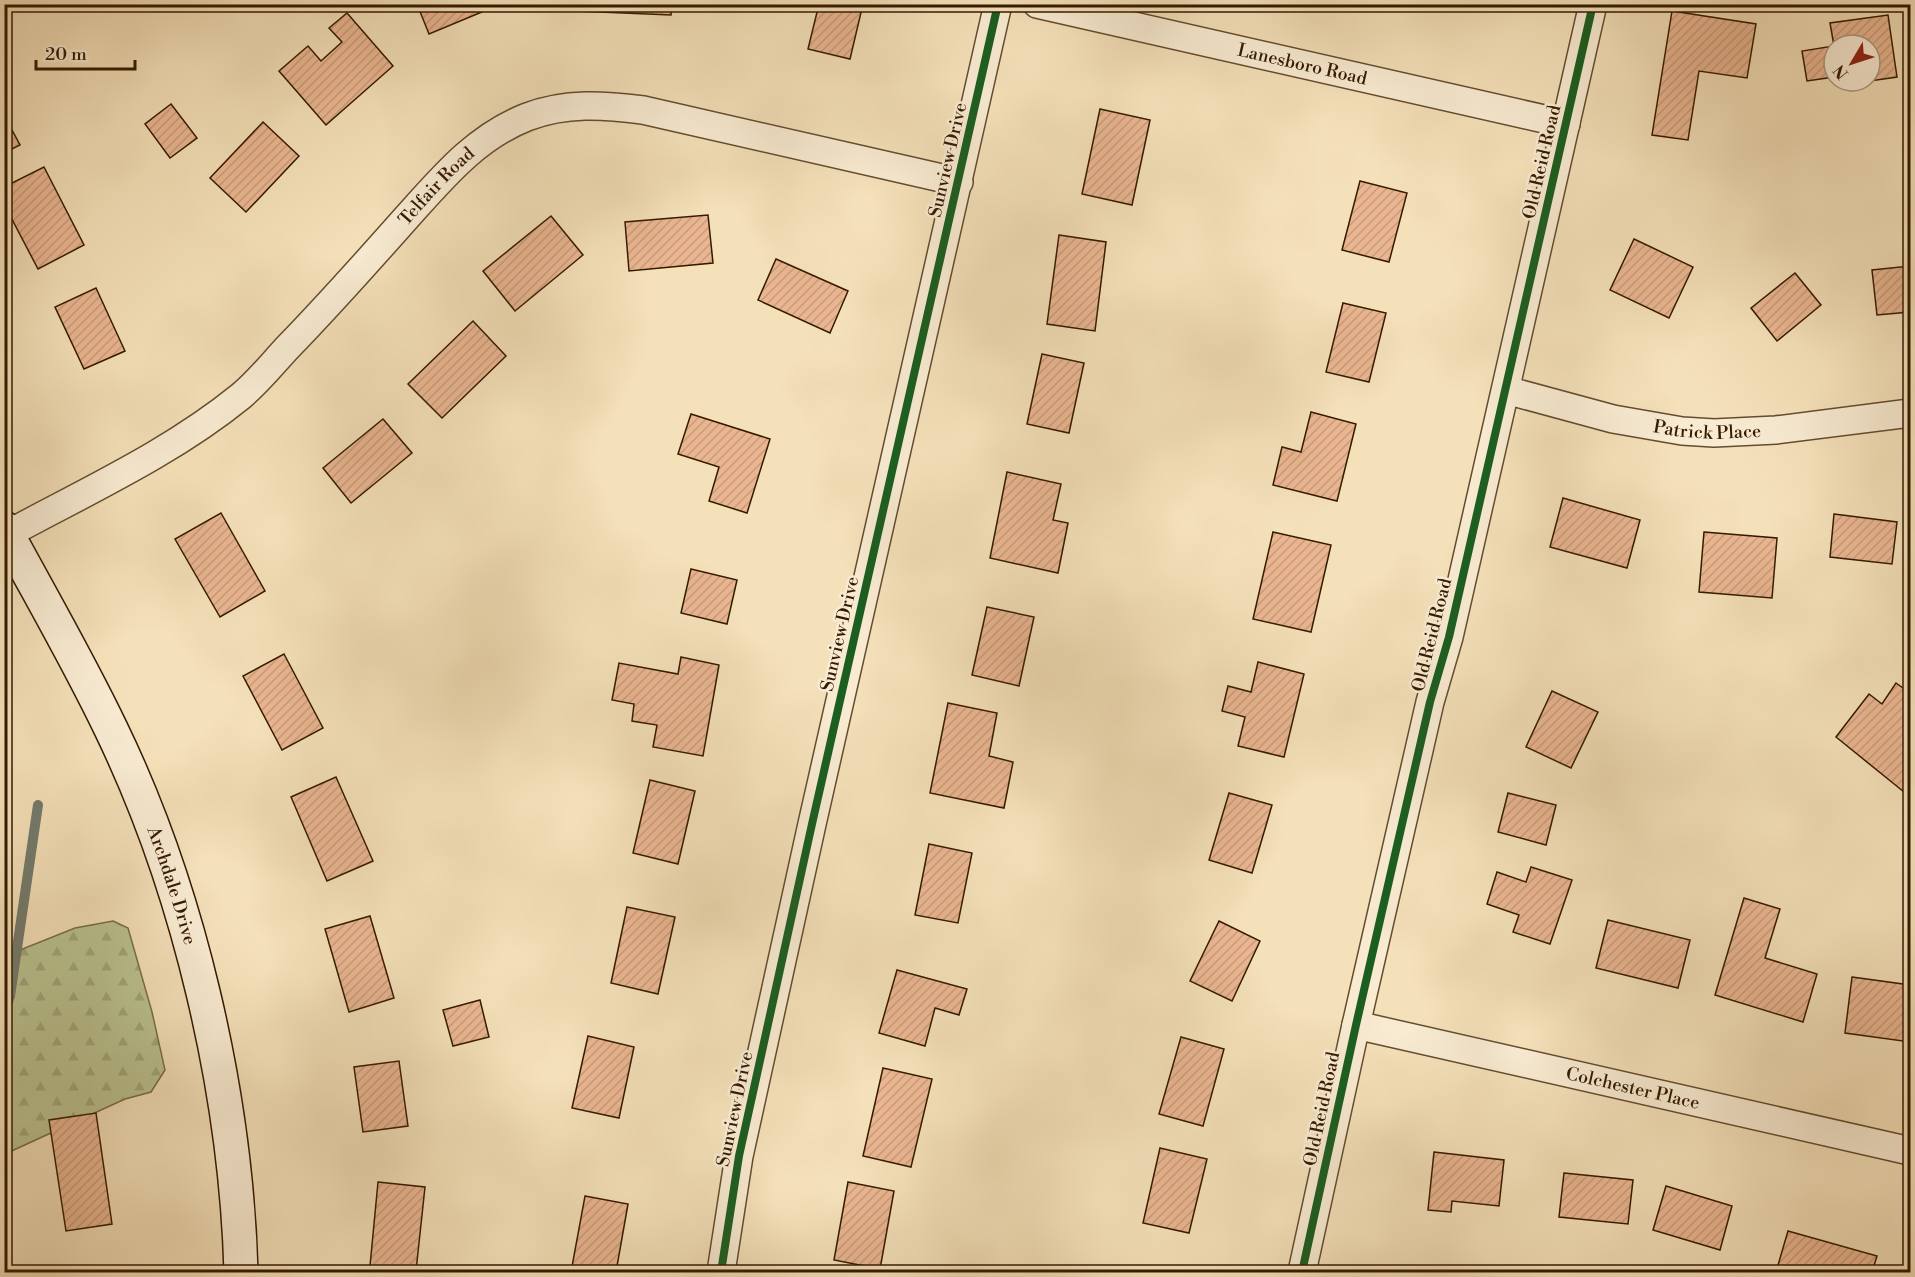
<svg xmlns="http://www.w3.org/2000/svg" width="1915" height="1277" font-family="'Libre Bodoni',serif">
  <defs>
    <pattern id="forest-firs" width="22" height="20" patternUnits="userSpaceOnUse" patternTransform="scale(1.5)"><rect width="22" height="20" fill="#bac290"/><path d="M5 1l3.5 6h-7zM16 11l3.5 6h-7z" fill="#a0a67a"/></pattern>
    <pattern id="building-hatch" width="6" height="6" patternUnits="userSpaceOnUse" patternTransform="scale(1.5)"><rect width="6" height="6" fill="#eab691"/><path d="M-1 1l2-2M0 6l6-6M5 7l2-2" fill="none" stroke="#c99c7b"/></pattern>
  </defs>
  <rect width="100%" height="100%" fill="#f4e0b9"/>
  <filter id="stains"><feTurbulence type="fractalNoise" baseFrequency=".00333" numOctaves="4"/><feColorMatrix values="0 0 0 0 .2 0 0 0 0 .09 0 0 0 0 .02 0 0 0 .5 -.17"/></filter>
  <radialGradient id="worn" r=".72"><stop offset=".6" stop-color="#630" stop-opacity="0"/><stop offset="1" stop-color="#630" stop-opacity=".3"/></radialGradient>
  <path fill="url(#forest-firs)" stroke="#776e48" stroke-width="1.5" d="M113 921 128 928 152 1012 165 1070 151 1092 125 1099 5 1154V956L75 928Z"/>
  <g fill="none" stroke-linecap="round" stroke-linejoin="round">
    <path stroke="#747b6e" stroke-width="10" d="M4 1014 10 996 38 805"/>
  </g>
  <g fill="url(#building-hatch)" stroke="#341a00" stroke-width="1.5">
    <path d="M417 4H501L429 34Z"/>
    <path d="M577 4H672L671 15 576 11Z"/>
    <path d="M819 4H863L850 59 808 49Z"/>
    <path d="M1431 4H1451L1449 11Z"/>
    <path d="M1672 11 1756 24 1747 78 1699 71 1688 140 1652 135Z"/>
    <path d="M347 13 393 66 326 125 279 71 308 46 321 61 342 42 329 28Z"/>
    <path d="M1888 15 1897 77 1870 81V45H1834V77L1807 81 1802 51 1834 46 1830 23Z"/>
    <path d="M171 104 197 138 170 158 145 124Z"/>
    <path d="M1100 109 1150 120 1132 205 1082 194Z"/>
    <path d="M4 115 20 145 4 153Z"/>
    <path d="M263 122 299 156 246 212 210 178Z"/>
    <path d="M44 167 84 245 38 269 4 204V187Z"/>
    <path d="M1360 181 1407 193 1389 262 1342 250Z"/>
    <path d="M708 215 713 263 629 271 625 222Z"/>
    <path d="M551 216 583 255 515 311 483 271Z"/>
    <path d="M1059 235 1106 242 1095 331 1047 324Z"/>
    <path d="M1634 239 1693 267 1669 318 1610 290Z"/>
    <path d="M776 259 848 291 830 333 758 300Z"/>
    <path d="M1910 266V312L1877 315 1872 270Z"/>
    <path d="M1795 273 1821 305 1777 341 1751 308Z"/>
    <path d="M96 288 125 351 84 369 55 307Z"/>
    <path d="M1343 303 1386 313 1369 382 1326 372Z"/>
    <path d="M473 321 506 356 442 418 408 384Z"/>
    <path d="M1042 354 1084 363 1069 433 1027 424Z"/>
    <path d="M1311 412 1356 424 1337 501 1273 485 1282 447 1301 452Z"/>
    <path d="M691 414 770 439 747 513 709 501 719 467 678 454Z"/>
    <path d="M383 419 412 453 351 503 323 468Z"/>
    <path d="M1007 472 1061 484 1053 520 1068 523 1058 573 990 558Z"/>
    <path d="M1563 498 1640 520 1627 568 1550 547Z"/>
    <path d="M221 513 265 591 220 617 175 539Z"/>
    <path d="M1834 514 1897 522 1892 564 1830 557Z"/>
    <path d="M1273 532 1331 545 1311 632 1253 619Z"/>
    <path d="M1704 532 1777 538 1772 598 1699 592Z"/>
    <path d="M691 569 737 580 727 624 681 613Z"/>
    <path d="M987 607 1034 617 1019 686 972 675Z"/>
    <path d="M284 654 323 728 282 750 243 676Z"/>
    <path d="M681 657 719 665 703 756 653 747 657 725 632 721 634 704 612 700 619 663 678 674Z"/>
    <path d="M1258 662 1304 674 1284 757 1238 746 1245 717 1222 711 1228 686 1251 692Z"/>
    <path d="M1896 683 1910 693V783L1904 792 1836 737 1869 694 1882 704Z"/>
    <path d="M1552 691 1598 712 1571 768 1526 747Z"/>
    <path d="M948 703 997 713 989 756 1013 762 1004 808 930 793Z"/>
    <path d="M336 777 373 861 327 881 291 797Z"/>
    <path d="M650 780 695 791 678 864 633 853Z"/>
    <path d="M1229 793 1272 805 1252 873 1209 860Z"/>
    <path d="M1508 793 1556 805 1546 845 1498 832Z"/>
    <path d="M929 844 972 853 958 923 915 915Z"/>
    <path d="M1531 867 1572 880 1550 944 1513 932 1519 915 1487 904 1497 872 1526 882Z"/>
    <path d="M1744 898 1780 909 1765 958 1817 974 1803 1022 1715 995Z"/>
    <path d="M627 907 675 917 658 994 611 983Z"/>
    <path d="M370 916 394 998 349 1012 325 929Z"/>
    <path d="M1608 920 1690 940 1678 988 1596 968Z"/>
    <path d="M1219 921 1260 941 1232 1001 1190 981Z"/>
    <path d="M897 970 967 989 959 1015 935 1008 925 1046 879 1033Z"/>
    <path d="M1852 977 1910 985V1042L1845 1033Z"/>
    <path d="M480 1000 489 1037 453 1046 443 1010Z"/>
    <path d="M588 1036 634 1047 619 1118 572 1108Z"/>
    <path d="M1181 1037 1224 1049 1203 1126 1159 1114Z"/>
    <path d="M399 1061 408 1126 363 1132 354 1067Z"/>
    <path d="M883 1068 932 1079 911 1167 863 1156Z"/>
    <path d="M96 1113 112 1224 66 1231 49 1120Z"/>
    <path d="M1160 1148 1207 1159 1189 1233 1143 1223Z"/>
    <path d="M1434 1152 1504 1160 1499 1206 1452 1201 1451 1212 1428 1210Z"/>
    <path d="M1564 1173 1633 1180 1628 1224 1559 1217Z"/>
    <path d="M378 1182 425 1187 416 1271 370 1266Z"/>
    <path d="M848 1182 894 1191 880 1269 834 1260Z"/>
    <path d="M1666 1186 1732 1206 1720 1250 1653 1230Z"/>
    <path d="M585 1196 628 1204 616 1272H571Z"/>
    <path d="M1788 1231 1877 1256 1872 1272H1776Z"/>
  </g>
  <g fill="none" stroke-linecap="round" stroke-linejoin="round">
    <g stroke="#644c2e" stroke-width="30">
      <g id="street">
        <path id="s1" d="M1037 4 1566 124"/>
        <path id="s2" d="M1506 390 1613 419 1682 431 1714 433 1776 430 1910 413"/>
        <path id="s3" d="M8 534C87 491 171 453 241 396 258 382 273 363 288 347 329 305 368 261 407 217 443 177 476 137 527 117 566 102 604 105 643 110L959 182"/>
        <path id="s4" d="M1356 1025 1910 1151"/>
        <path d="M721 1272 739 1156 812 824 998 4"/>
        <path d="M1302 1272 1356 1025 1430 702 1449 637 1593 4"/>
      </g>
    </g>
    <g stroke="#341a00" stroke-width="36">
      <g id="secondary">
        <path id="s5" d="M4 528C40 595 78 660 111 729 189 890 236 1093 241 1272"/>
      </g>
    </g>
    <use href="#street" stroke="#f8ebd2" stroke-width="27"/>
    <use href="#secondary" stroke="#f8ebd2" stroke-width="33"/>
    <g stroke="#f8ebd2" stroke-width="11">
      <g id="cycleway">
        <path d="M721 1272 739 1156 812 824 998 4"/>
        <path d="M1302 1272 1356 1025 1430 702 1449 637 1593 4"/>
      </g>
    </g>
    <use href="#cycleway" stroke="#1b5e20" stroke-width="8"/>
  </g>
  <g text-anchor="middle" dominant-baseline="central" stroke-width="5" stroke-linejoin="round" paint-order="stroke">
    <g font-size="18" fill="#341a00" stroke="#f8ebd2">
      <text stroke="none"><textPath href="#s1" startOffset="272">Lanesboro Road</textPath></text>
      <text transform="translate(948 160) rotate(-77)">Sunview Drive</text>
      <text transform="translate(1542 162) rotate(-77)">Old Reid Road</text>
      <text stroke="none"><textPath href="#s3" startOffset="558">Telfair Road</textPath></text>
      <text stroke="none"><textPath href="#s2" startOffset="206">Patrick Place</textPath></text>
      <text transform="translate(840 634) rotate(-77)">Sunview Drive</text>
      <text transform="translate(1432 635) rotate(-76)">Old Reid Road</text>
      <text stroke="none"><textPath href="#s5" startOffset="396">Archdale Drive</textPath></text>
      <text stroke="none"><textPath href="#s4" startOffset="284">Colchester Place</textPath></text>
      <text transform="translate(735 1109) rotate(-78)">Sunview Drive</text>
      <text transform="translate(1322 1109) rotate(-78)">Old Reid Road</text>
    </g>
  </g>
  <rect width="1915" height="1277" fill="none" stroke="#f4e0b9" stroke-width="24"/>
  <rect x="6" y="6" width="1903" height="1265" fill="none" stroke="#341a00" stroke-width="3"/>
  <rect x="12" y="12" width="1891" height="1253" fill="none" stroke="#341a00" stroke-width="1.5"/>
  <g transform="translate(1852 63) rotate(231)"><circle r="28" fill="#f8ebd2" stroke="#aa977e" stroke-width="1.5"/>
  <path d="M0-4.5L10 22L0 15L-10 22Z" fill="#8f2418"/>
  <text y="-9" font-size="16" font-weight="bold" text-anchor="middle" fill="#341a00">N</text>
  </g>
  <path d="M36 60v9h99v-9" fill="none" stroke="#341a00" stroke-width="3"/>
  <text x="45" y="60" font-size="18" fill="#341a00" stroke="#f8ebd2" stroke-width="4.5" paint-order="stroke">20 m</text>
  <rect width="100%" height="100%" filter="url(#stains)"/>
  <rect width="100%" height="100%" fill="url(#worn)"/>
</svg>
